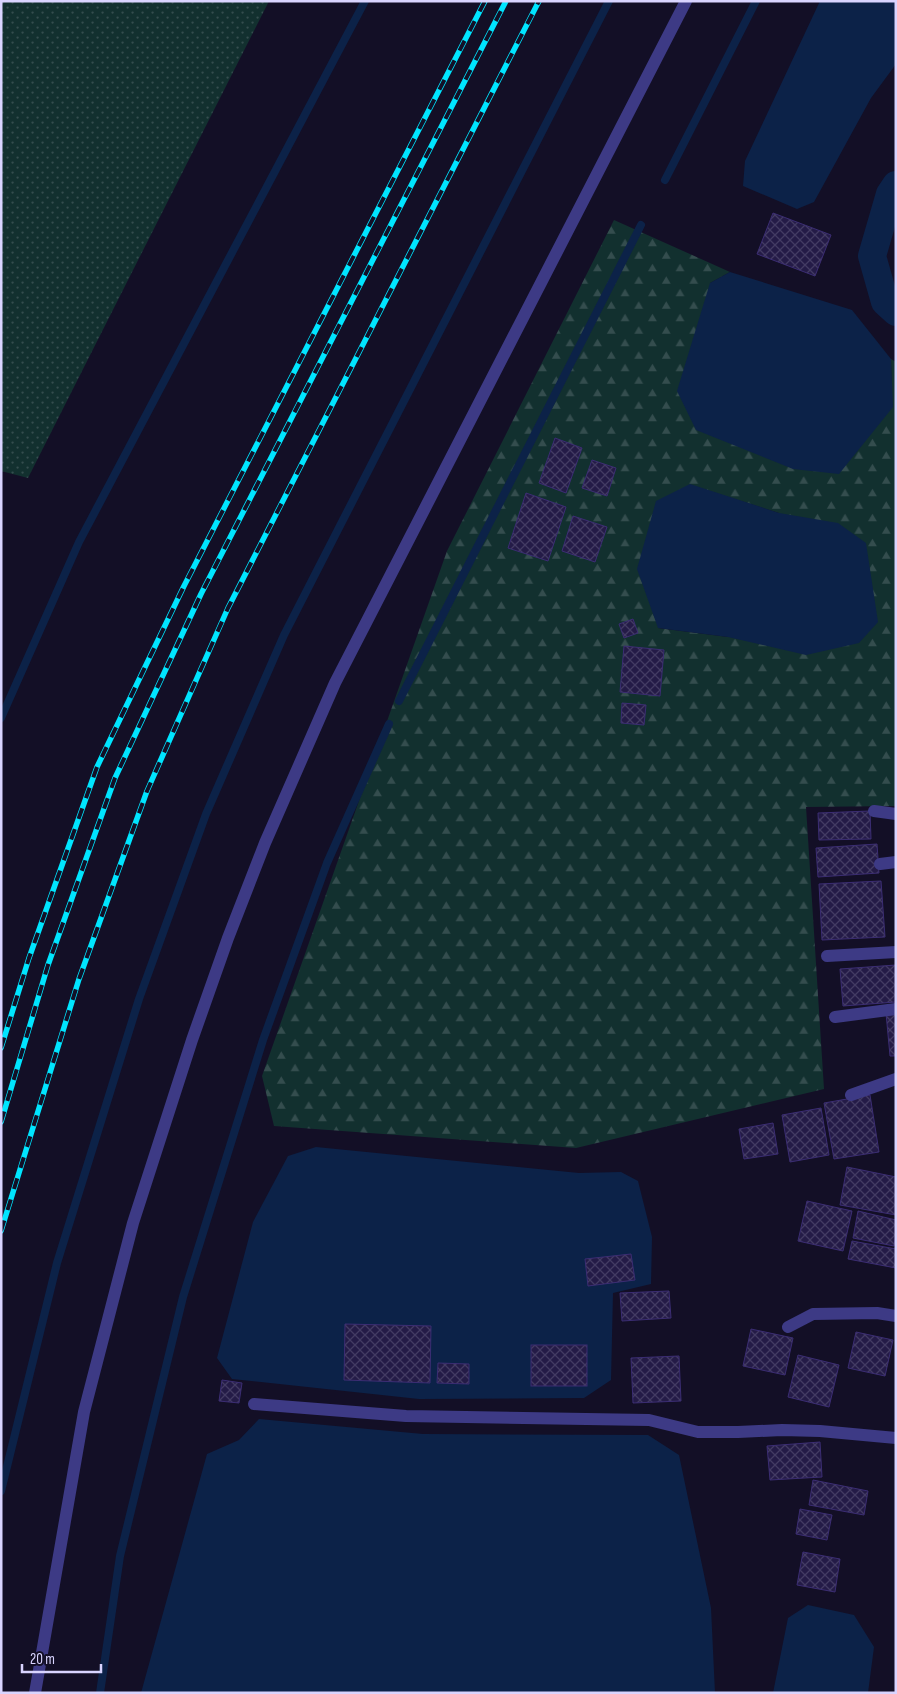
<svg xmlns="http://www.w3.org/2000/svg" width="897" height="1694" font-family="'Sofia Sans Condensed',sans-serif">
  <defs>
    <pattern id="grass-dots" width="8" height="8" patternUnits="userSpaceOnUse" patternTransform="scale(1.25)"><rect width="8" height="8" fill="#12302f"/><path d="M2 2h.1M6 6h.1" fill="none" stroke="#344d4e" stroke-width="1.8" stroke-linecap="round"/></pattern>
    <pattern id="forest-firs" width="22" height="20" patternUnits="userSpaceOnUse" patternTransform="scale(1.25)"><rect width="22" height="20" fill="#12302f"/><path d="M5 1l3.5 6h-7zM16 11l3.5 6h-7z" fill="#344d4e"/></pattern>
    <pattern id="building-cross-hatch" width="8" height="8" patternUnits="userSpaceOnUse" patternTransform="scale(1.25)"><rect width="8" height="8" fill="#241b47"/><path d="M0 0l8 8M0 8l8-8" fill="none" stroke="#433b63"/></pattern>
  </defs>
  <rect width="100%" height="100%" fill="#130f26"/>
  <path fill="url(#grass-dots)" d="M1 1H269L28 478 1 471Z"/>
  <path fill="url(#forest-firs)" fill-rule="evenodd" d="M614 220 730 272 710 283 892 407 891 359 896 362V806L806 807 824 1089 576 1148 274 1126 262 1076 447 551ZM690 485 779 513 728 637 658 628Z"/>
  <g fill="#0c2248">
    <path d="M820 1H896V64L871 98 814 202 797 209 743 186 745 161Z"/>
    <path d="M730 272 852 310 891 359 893 407 839 474 793 469 696 430 677 391 710 283Z"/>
    <path d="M690 484 779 513 838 523 866 543 878 622 859 643 806 655 728 637 658 628 637 569 656 501Z"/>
    <path d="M316 1147 579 1173 621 1172 638 1181 652 1237 651 1284 613 1293 611 1380 584 1398 419 1399 232 1379 217 1358 253 1222 288 1156Z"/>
    <path d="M259 1419 423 1434 648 1435 679 1455 711 1608 715 1693H141L207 1454 239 1440Z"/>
    <path d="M808 1605 854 1615 874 1647 868 1693H773L788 1618Z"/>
  </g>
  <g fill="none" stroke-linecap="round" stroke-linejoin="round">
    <g stroke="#0c2248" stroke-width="8">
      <path d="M665 180 756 1"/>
      <path d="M399 701 641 225"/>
      <path d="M1 718 79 542 365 1"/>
      <path d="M1 1491 57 1263 139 999 206 814 284 635 609 1"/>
      <path d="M100 1693 120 1556 183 1297 263 1040 327 863 389 724"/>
    </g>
    <path stroke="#0c2248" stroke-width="28" d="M896 185 890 194 872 256 885 302 896 312"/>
  </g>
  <g fill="url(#building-cross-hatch)" stroke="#3b2d73">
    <path d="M773 213 831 235 815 276 757 254Z"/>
    <path d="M555 438 582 448 566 493 539 483Z"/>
    <path d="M592 460 616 468 607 496 582 488Z"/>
    <path d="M526 493 566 507 548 561 508 548Z"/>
    <path d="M573 516 607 527 595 562 562 551Z"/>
    <path d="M633 619 638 633 624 638 619 624Z"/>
    <path d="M624 646 664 650 660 696 620 692Z"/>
    <path d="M622 703 646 705 644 725 621 723Z"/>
    <path d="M870 811 871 839 819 840 818 813Z"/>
    <path d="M877 844 879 873 818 877 816 848Z"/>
    <path d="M881 881 885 937 822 940 819 884Z"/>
    <path d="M896 965V1002L843 1006 840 969Z"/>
    <path d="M886 1013H896V1056H890Z"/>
    <path d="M870 1095 879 1152 834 1159 824 1103Z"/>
    <path d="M821 1108 829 1155 790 1162 782 1115Z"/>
    <path d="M773 1123 778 1154 744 1159 739 1129Z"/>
    <path d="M847 1167 896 1177V1215L840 1205Z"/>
    <path d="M807 1201 852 1211 843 1251 798 1241Z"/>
    <path d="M858 1211 896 1220V1235L894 1246 853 1238Z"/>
    <path d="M852 1241 896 1249V1268L848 1259Z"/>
    <path d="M631 1254 635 1280 588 1286 585 1259Z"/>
    <path d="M669 1291 671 1318 622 1321 620 1293Z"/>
    <path d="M345 1324 431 1326 430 1383 344 1380Z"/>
    <path d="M751 1329 793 1338 785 1375 743 1366Z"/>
    <path d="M856 1332 893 1340 885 1376 848 1368Z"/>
    <rect x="531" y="1345" width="56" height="41"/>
    <path d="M798 1355 839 1365 829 1407 788 1397Z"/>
    <path d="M679 1356 681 1401 633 1403 631 1358Z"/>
    <path d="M438 1363 469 1364V1384L437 1383Z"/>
    <path d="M222 1380 242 1383 239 1403 219 1401Z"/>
    <path d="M820 1442 822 1477 770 1480 767 1446Z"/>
    <path d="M813 1480 868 1491 864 1515 809 1505Z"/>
    <path d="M800 1509 832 1515 827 1540 796 1534Z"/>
    <path d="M803 1552 840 1559 835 1592 797 1585Z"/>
  </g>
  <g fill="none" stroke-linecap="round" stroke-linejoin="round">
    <g stroke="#3d3a85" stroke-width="12">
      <path d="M874 811 896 814"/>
      <path d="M880 864 896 862"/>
      <path d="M827 956 896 952"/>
      <path d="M835 1017 896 1009"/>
      <path d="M851 1095 896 1079"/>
      <path d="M788 1327 813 1314 877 1313 896 1316"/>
      <path d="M254 1404 406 1416 649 1420 698 1432H738L782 1430 820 1431 896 1438"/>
      <path d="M35 1693 84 1412 133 1223 192 1040 228 938 265 843 335 683 686 1"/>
    </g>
    <g stroke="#00e5ff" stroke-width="5.5">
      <g id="rail">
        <path d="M1 1048 29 958 97 767 184 586 485 1"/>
        <path d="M1 1122 48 965 115 778 201 594 506 1"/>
        <path d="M1 1231 79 979 147 791 228 608 539 1"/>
      </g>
    </g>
    <use href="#rail" stroke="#130f26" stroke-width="4" stroke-dasharray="11" stroke-linecap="butt"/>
  </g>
  <rect width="897" height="1694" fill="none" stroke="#d9d4ff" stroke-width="5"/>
  <path d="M22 1664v8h79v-8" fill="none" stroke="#d9d4ff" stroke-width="2.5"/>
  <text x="30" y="1664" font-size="15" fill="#d9d4ff" stroke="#130f26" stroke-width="4" paint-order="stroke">20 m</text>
</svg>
